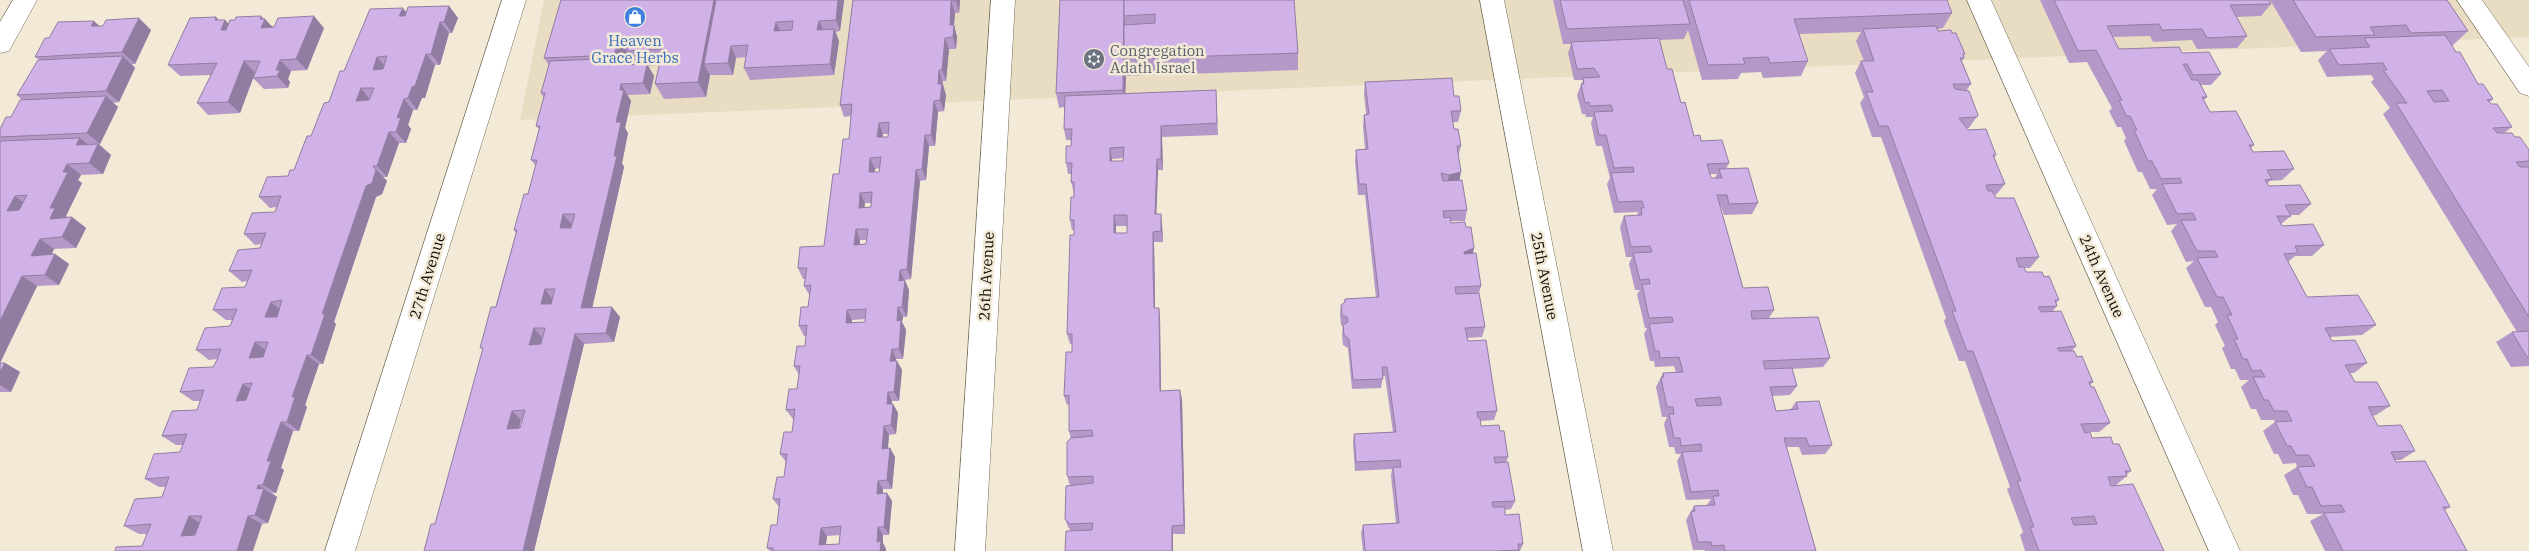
<svg xmlns="http://www.w3.org/2000/svg" width="2529" height="551" font-family="'IBM Plex Serif',serif">
  <rect width="100%" height="100%" fill="#f2e9d6"/>
  <path fill="#e8dcc2" d="M544 0H2529V37L520 120Z"/>
  <g fill="none" stroke-linecap="round" stroke-linejoin="round">
    <g stroke="#726a59" stroke-width="1">
      <g id="minor">
        <path d="M13 0H37L9 51 0 53V22Z"/>
        <path d="M502 0H526L355 551H325Z"/>
        <path d="M991 0H1015L985 551H955Z"/>
        <path d="M1480 0H1504L1613 551H1583Z"/>
        <path d="M1967 0H1991L2240 551H2209Z"/>
        <path d="M2457 0H2482L2529 67V96L2520 93Z"/>
      </g>
    </g>
    <use href="#minor" fill="#fff" fill-rule="evenodd"/>
  </g>
  <g fill="#b499c8" fill-rule="evenodd">
    <path d="M561 0 844 1 840 31 836 32 839 41 834 75 750 80 744 68 746 57 736 58 733 75H710L706 97 664 99 655 84 659 65 648 66 654 76 650 94 628 95V96L631 101 625 128 628 133 622 163 624 167 592 308 620 317 614 342 584 344 534 551 435 524 516 233 514 230 528 194 536 166 531 160 539 129 536 126 544 98 541 93 549 65 544 58ZM628 54 635 65H633L627 58ZM521 420H523L520 428H519Z"/>
    <path d="M853 0H960L959 13H955L954 25 957 37 956 49H949L946 81H943L942 85 946 95 944 111 938 112 935 146H929L926 180 920 181 911 279 904 280 909 290 907 317H903L902 322 906 330 903 359H896V361H897L902 370 899 401H892V404H893L898 413 896 434 889 435 888 448H890L895 457 892 489H883V493H887L892 501 889 535H883V543L886 549V551H770L767 548 777 525 779 507 773 499 784 477 786 462 780 454 792 432 794 419H793L786 410 797 389 799 375 794 366 805 346 806 336H804L799 326 808 307 810 296 804 286 806 279H803L798 268 824 246 839 174 849 139 851 116 844 117 840 105ZM883 134H888V137H883ZM880 168 879 172H874L875 169ZM865 203H871V207L864 208ZM860 240H866V244H860ZM865 319V322L852 323V320ZM840 535 839 544 826 545 827 536Z"/>
    <path d="M1060 0H1294L1298 53V70L1126 76V74L1125 94 1216 90 1218 135 1162 137 1163 170H1158L1156 214 1162 224 1163 242H1154L1155 279V308L1160 318 1161 391 1180 390 1182 400 1185 534H1173V551H1065L1071 531 1068 527 1065 519 1071 486 1069 483 1067 475 1071 439 1069 431V404L1067 405 1064 396 1072 352V344H1070L1067 334 1074 235V230H1072L1070 220 1074 193 1071 182V174H1068L1066 163 1071 146V140H1066L1064 129V107L1059 108 1056 93ZM1123 158V161H1112V159ZM1116 226H1127V233H1116Z"/>
    <path d="M1553 0H1947L1952 13 1943 28 1937 29 1938 31 1965 54 1963 56 1964 58 1962 61 1971 84 1966 91 1978 115 1969 128H1966L1996 155 1994 158 2005 184 1996 195H1994L1996 198 2039 257 2030 268H2024L2026 272 2044 277 2059 300 2056 303 2057 306 2052 312 2076 346 2072 351 2077 357 2093 382 2090 385 2110 423 2099 432H2085L2092 438 2113 444 2131 471 2126 475 2127 476 2116 485H2111L2164 551H2025L2020 535 2023 532 2007 489 2010 487 1965 361H1959L1944 321 1946 318 1881 137H1872L1860 103 1864 97 1855 73 1861 61H1864L1856 41 1861 32 1799 34 1808 61 1801 76 1763 78 1761 72 1741 73 1738 79 1702 80 1688 30 1684 39 1659 40 1667 69 1694 136 1729 163 1726 169 1758 203 1752 214 1724 215 1721 206H1720L1743 288 1774 310 1769 318 1830 358 1823 367 1792 369 1797 386 1790 395 1772 396 1776 411 1790 410 1796 402 1832 445 1825 454 1802 455 1799 447H1786L1816 551H1705V550H1693L1686 520 1694 506 1707 505 1711 499 1686 500 1677 461 1681 454H1676L1674 447H1669L1664 424 1667 417H1662L1656 387 1663 373H1676L1674 366 1655 367 1654 361H1650L1644 334 1647 328H1645L1637 294 1640 290H1635L1629 264 1632 257H1626L1620 227 1624 216H1637L1638 212 1614 213 1607 184 1610 178 1602 146H1596L1591 123 1593 117H1586L1585 114H1582L1577 95 1583 80H1574L1568 53 1571 44H1563ZM1710 174H1717L1715 178H1711Z"/>
    <path d="M2040 0H2269L2271 4 2261 16 2236 17 2247 36 2237 48 2197 49 2192 40 2153 42 2150 36 2113 37 2119 49 2182 53 2221 74 2211 85H2201L2207 97 2204 100 2210 112 2254 145 2251 148 2253 152 2294 169 2282 180 2270 181 2267 184 2269 186 2311 204 2299 215H2290L2291 216 2281 224 2282 226 2324 245 2312 256H2295L2288 262 2307 297 2376 325 2362 335 2329 337 2332 341 2367 363 2354 373H2350L2355 382 2390 406 2376 415 2372 416 2378 426 2415 451 2401 460H2395L2396 462 2450 507 2445 510 2467 551H2325L2310 521 2323 514H2307L2298 495H2293L2284 475 2297 467 2296 463 2283 464 2278 454H2274L2263 431 2275 422 2274 420H2261L2256 409H2251L2241 387 2249 380H2240L2235 369H2231L2222 348 2225 346 2215 325 2218 322 2211 307H2205L2186 268 2194 261 2186 262 2171 231 2177 224 2167 225 2152 195 2157 189H2150L2142 172H2138L2124 141 2126 138 2121 127H2117L2109 111 2112 108 2087 62 2069 63Z"/>
    <path d="M2270 0H2447L2468 31 2452 46 2478 84 2493 99 2489 103 2512 127 2504 133 2515 137 2529 150V366L2511 367 2496 342 2512 332H2517L2383 114 2390 108 2371 82 2374 79 2371 75 2327 77 2318 60 2327 51 2301 52Z"/>
    <path d="M449 6 458 18 452 33H449L440 65H435L425 98H422L417 110H413L408 125 411 129 406 143H399L387 177H383L387 181 382 194 376 197 334 322 336 324 323 364H319L305 405 307 407 299 431H293L281 468 284 470 276 493H272L277 497 268 523 142 546 147 534H139L124 526 162 497 166 487H159L145 479 180 452 183 445H176L162 436 197 410 200 401H193L180 392 213 367 217 359 209 360 196 350 230 326 232 320H226L213 310 245 287 247 281 242 282 229 271 260 248 261 244 255 245 244 234 275 212 276 207 270 208 259 197 288 176 294 170 344 71 407 13Z"/>
    <path d="M263 19 273 27 324 28 307 70 291 71 288 79 290 82 288 88 264 89 253 78 255 73 240 113 208 115 197 103 211 75 180 76 168 65 219 20H225L228 24Z"/>
    <path d="M99 26 151 30 135 64H132L135 68 119 102 113 103 118 107 100 144H99L111 155 103 174 81 175 78 180 82 183 66 216 67 217H72L86 228 76 248 54 249 52 254H55L69 264 59 285 37 286 0 363H5L20 372 11 392H0V129L11 117 22 100 17 95 39 60 35 57 49 38Z"/>
    <path d="M1365 82 1454 96 1461 111 1458 122H1452L1454 129 1461 146 1458 157 1459 180 1467 210 1465 221H1451V223L1466 227 1474 248 1473 254 1481 286 1479 293 1485 327 1482 337 1467 338 1468 341 1497 411 1494 420 1481 421V426L1500 431 1508 457 1506 462 1515 501 1511 509 1505 510V515L1523 544 1520 551H1363L1361 533 1363 525 1396 523 1391 476 1392 469 1355 471 1353 443 1354 434 1393 432 1385 376H1383L1381 388 1352 389 1348 348 1343 345 1342 335 1343 326 1341 325 1340 315 1341 305 1344 303 1345 299 1376 298 1365 195H1358L1355 161 1356 150 1365 149 1363 126 1364 115 1366 114 1364 93Z"/>
  </g>
  <g fill="#927da2">
    <path d="M714 0H718L704 64 710 75 706 97 698 82Z"/>
    <path d="M838 0H844V1L840 31 836 20Z"/>
    <path d="M956 0H960L959 13 956 1Z"/>
    <path d="M951 1 955 13 953 34 954 25 957 37 956 49 950 25Z"/>
    <path d="M449 6 458 18 452 33 444 22Z"/>
    <path d="M403 8 412 20 399 16Z"/>
    <path d="M261 16 265 20V19L276 31 261 28 260 19Z"/>
    <path d="M314 16 324 28 307 70 296 59Z"/>
    <path d="M1124 16 1126 32 1124 59 1126 74 1125 105 1123 90Z"/>
    <path d="M216 17 223 24 225 20 236 31 221 30 215 20Z"/>
    <path d="M139 18 151 30 135 64 122 52Z"/>
    <path d="M94 21 106 32 91 26Z"/>
    <path d="M819 21 824 32 817 30Z"/>
    <path d="M440 22 449 33 440 65 431 54Z"/>
    <path d="M776 22 781 33 774 31Z"/>
    <path d="M834 29 839 41 834 75 830 64Z"/>
    <path d="M945 38 949 49 946 81 942 70Z"/>
    <path d="M619 39 628 54 623 70 614 55Z"/>
    <path d="M731 46 736 58 733 75 728 63Z"/>
    <path d="M426 54 435 65 425 98H422L417 110 408 98Z"/>
    <path d="M123 56 135 68 119 102 106 91Z"/>
    <path d="M377 57 387 68 382 81 373 70Z"/>
    <path d="M628 58 635 69 627 65Z"/>
    <path d="M280 60 291 71 288 79 290 82 288 88 277 76 276 70Z"/>
    <path d="M244 61 255 73 240 113 228 102Z"/>
    <path d="M647 64 654 76 650 94 643 83Z"/>
    <path d="M939 70 946 95 944 111 940 100 938 84Z"/>
    <path d="M621 84 631 101 625 128 628 133 622 163 624 167 590 318 581 308 614 156 616 122 620 90Z"/>
    <path d="M361 88 370 100 356 101Z"/>
    <path d="M106 96 118 107 100 144 87 133Z"/>
    <path d="M404 99 413 110 408 125 411 129 406 143 396 132 397 118Z"/>
    <path d="M934 101 938 112 935 146 931 135Z"/>
    <path d="M879 123 883 134 881 148 877 137Z"/>
    <path d="M1161 126 1162 137 1163 170 1161 159Z"/>
    <path d="M389 132 399 143 387 177 377 166Z"/>
    <path d="M925 135 929 146 926 180 922 169Z"/>
    <path d="M80 138 93 149 76 145Z"/>
    <path d="M98 144 111 155 103 174 89 163Z"/>
    <path d="M1110 148 1112 159V172L1110 161Z"/>
    <path d="M870 158 875 169 874 183 869 172Z"/>
    <path d="M1157 159 1158 170 1156 224 1155 214Z"/>
    <path d="M67 164 81 175 78 180 82 183 66 216 69 219H50V208L63 172Z"/>
    <path d="M373 166 387 181 382 194 376 197 334 322 336 324 323 364 311 355 322 314Z"/>
    <path d="M916 170 920 181 911 279 907 269Z"/>
    <path d="M1461 172 1459 183 1447 186 1449 175Z"/>
    <path d="M860 193 865 203 863 219 859 208Z"/>
    <path d="M15 196 29 207 21 221 7 211Z"/>
    <path d="M563 214 572 225 568 239 560 228Z"/>
    <path d="M1161 214 1162 224 1163 242 1161 231Z"/>
    <path d="M1114 215 1116 226V244L1114 233Z"/>
    <path d="M72 217 86 228 76 248 62 237Z"/>
    <path d="M856 229 860 240 859 255 854 245Z"/>
    <path d="M1153 232 1154 242 1155 318 1154 308Z"/>
    <path d="M40 239 54 249 46 266 31 256Z"/>
    <path d="M1474 248 1471 259 1461 262 1464 252Z"/>
    <path d="M55 254 69 264 59 285 45 275Z"/>
    <path d="M900 270 904 280V291L899 281Z"/>
    <path d="M22 276 37 286 0 363V321Z"/>
    <path d="M905 280 909 290 907 317 902 307Z"/>
    <path d="M545 289 553 300 550 314 541 304Z"/>
    <path d="M271 302 283 312 277 327 265 317Z"/>
    <path d="M612 307 620 317 614 342 606 333Z"/>
    <path d="M898 307 903 317 902 322 906 330 903 359 899 349 897 321Z"/>
    <path d="M1159 308 1160 318 1161 400 1160 391Z"/>
    <path d="M847 310 852 320 851 333 846 323Z"/>
    <path d="M534 328 542 338 538 355 529 345Z"/>
    <path d="M575 334 584 344 534 551H523Z"/>
    <path d="M255 342 268 352 262 368 249 358Z"/>
    <path d="M892 349 896 359 895 371 890 361Z"/>
    <path d="M307 355 319 364 305 405 307 407 299 431 287 422 292 397Z"/>
    <path d="M897 361 902 370 899 401 894 392Z"/>
    <path d="M5 363 20 372 11 392 0 385V372Z"/>
    <path d="M243 384 256 393 249 410 236 401Z"/>
    <path d="M1180 390 1182 400 1185 534 1184 525Z"/>
    <path d="M888 392 892 401 891 413 887 404Z"/>
    <path d="M893 404 898 413 896 434 891 425Z"/>
    <path d="M512 411 521 420 517 438 507 429Z"/>
    <path d="M281 422 293 431 281 468 284 470 276 493 263 485 267 461Z"/>
    <path d="M884 426 889 435 887 458 882 449Z"/>
    <path d="M890 448 895 457 892 489 887 480Z"/>
    <path d="M878 481 883 489 882 502 877 494Z"/>
    <path d="M258 485 277 497 268 523 255 515 257 489Z"/>
    <path d="M887 493 892 501 889 535 884 527Z"/>
    <path d="M189 516 203 525 196 544 181 536Z"/>
    <path d="M248 516 262 524 253 551H237Z"/>
    <path d="M1172 526 1173 534V551H1172Z"/>
    <path d="M878 527 883 535V543L886 549V551H880L877 542Z"/>
    <path d="M821 528 827 536 825 551 819 545Z"/>
  </g>
  <g fill="#d1b2e8" stroke="#927da2" fill-rule="evenodd">
    <path d="M561 0H714L698 82 655 84 663 49 627 51 630 38 619 39 614 55 544 58Z"/>
    <path d="M716 0H838L836 20 819 21 817 30 834 29 830 64 744 68 748 45 731 46 728 63 704 64ZM793 21 792 30 774 31 776 22Z"/>
    <path d="M853 0H956V1H951L950 25H954L953 37 945 38 942 70H939L938 84H942L940 100 934 101 931 135H925L922 169 916 170 907 269 900 270 899 281 905 280 902 307H898L897 321 901 320 899 349H892L890 361H897L894 392H888L887 404H893L891 425 884 426 882 449 890 448 887 480 878 481 877 494 887 493 884 527H878L877 542 881 541 880 551H773V548H767L771 525H777L780 499H773L777 477H784L787 454H780L784 432H792L795 409 786 410 789 389H797L800 366H794L797 346H805L807 325 799 326 801 307H808L811 285 804 286 807 268H798L800 247 824 246 833 174H839L843 139H849L852 104 840 105ZM889 122 888 137H877L879 123ZM881 157 879 172H869L870 158ZM872 192 871 207 859 208 860 193ZM856 229H868L866 244 854 245ZM866 309 865 322 846 323 847 310ZM841 526 839 544 819 545 821 528Z"/>
    <path d="M1060 0H1124L1123 90 1056 93Z"/>
    <path d="M1124 0H1294L1298 53 1124 59V25L1155 23V14L1124 16Z"/>
    <path d="M1560 0H1683L1690 24 1567 29Z"/>
    <path d="M1689 0H1947L1952 13 1794 19 1808 61 1770 63 1768 57 1743 58 1745 64 1708 65Z"/>
    <path d="M2054 0H2269L2271 4 2230 5 2247 36 2207 38 2202 29 2162 30 2159 24 2107 26 2119 49 2179 47 2182 53 2209 52 2221 74 2193 75 2187 64H2183L2192 80H2198L2207 97H2202L2210 112 2236 111 2254 145H2249L2253 152 2284 151 2294 169 2267 170 2272 179 2265 180 2269 186 2300 185 2311 204 2285 205 2291 216H2277L2282 226 2313 224 2324 245 2295 246 2298 253 2284 254 2307 297 2358 295 2376 325 2325 328 2332 341 2355 340 2367 363 2345 365 2355 382H2377L2390 406 2368 407 2378 426 2401 425 2415 451 2391 452 2396 462 2425 461 2450 507H2443L2467 551H2343L2324 513 2345 512 2341 505 2321 506 2312 487H2307L2297 467 2315 466 2309 455H2296L2291 446H2287L2275 422 2292 421 2287 411H2274L2268 400H2264L2253 377H2265L2261 370 2252 371 2247 359H2243L2234 339H2238L2227 315H2232L2223 297H2217L2197 258 2218 257 2215 251H2197L2181 220H2196L2193 213 2177 214 2162 184 2182 183 2180 178 2161 179 2152 161H2148L2134 130H2137L2130 116H2126L2119 100H2122L2096 50 2078 51Z"/>
    <path d="M2293 0H2447L2468 31 2411 33 2406 25 2370 27 2375 35 2316 37Z"/>
    <path d="M449 6 444 22H440L431 54H426L415 86 412 87 408 98 404 99 397 118 401 117 396 132H389L377 166H373L376 170 372 183 366 186 322 314H325L311 355H307L292 397H295L287 422H281L267 461H271L263 485H258L257 489 264 488 255 515 248 516 237 551H115L116 547 142 546 151 524 124 526 135 499 162 497 169 477 145 479 154 454 180 452 187 434 162 436 172 411 197 410 204 390 180 392 189 368 213 367 217 360 221 349 196 350 205 328 230 326 237 309 213 310 222 288 245 287 252 270 229 271 238 250 260 248 266 233 244 234 252 213 275 212 281 196 259 197 267 177 288 176 290 170H294L307 136H311L324 103 329 102 340 71H344L370 9 403 8 399 16H405L408 7ZM387 56 383 69 373 70 377 57ZM361 88H374L369 100 356 101ZM282 300 277 317H265L271 302ZM255 342H268L263 357 249 358ZM252 383 246 400 236 401 243 384ZM189 516H202L195 535 181 536Z"/>
    <path d="M261 16 260 19H265L261 28 274 27 278 18 314 16 296 59 280 60 276 70H280L277 76 253 78 260 61H244L228 102 197 103 217 63 168 65 190 18 216 17 215 20H225L221 30H226L230 20H235L236 17Z"/>
    <path d="M139 18 122 52 35 57 45 38H49L58 22 94 21 91 26H103L106 20Z"/>
    <path d="M1936 26 1938 31 1951 30 1952 33H1956L1965 54H1963L1964 58H1960L1971 84H1953L1955 89 1969 91 1978 115 1977 117 1959 118 1968 130 1986 129 1996 155H1993L2005 184 1986 185 1988 191H1992L1996 198H2014L2039 257 2016 258 2019 267H2024L2026 272H2042L2044 277 2049 276 2059 300H2055L2057 306 2038 307 2041 312 2061 311 2076 346 2057 348 2059 351H2074L2077 357 2082 356 2093 382H2089L2091 387H2094L2110 423 2081 424 2085 433 2090 432 2092 438 2111 437 2113 444H2119L2131 471H2125L2127 476 2108 477 2111 486 2133 484 2164 551H2039L2030 527H2034L2017 481H2021L1973 351H1967L1952 311H1956L1888 126H1879L1866 92H1873L1861 61H1874L1863 29ZM2094 516 2097 524 2074 525 2071 518Z"/>
    <path d="M2445 35 2456 52H2460L2478 84H2483L2493 99 2487 100 2491 104H2497L2512 127 2493 128 2497 133H2512L2515 137H2520L2529 150V161L2516 162 2520 167H2529V317L2396 103H2407L2383 70H2387L2383 63 2339 65 2329 49 2370 47 2364 38ZM2442 90 2449 101 2434 102 2427 91Z"/>
    <path d="M1659 38 1667 69H1672L1681 103 1685 102 1694 136 1700 135 1701 141 1722 140 1729 163 1707 164 1711 178H1722L1719 169 1748 168 1758 203 1729 204 1727 195H1717L1743 288 1768 287 1774 310 1751 311 1752 319 1818 317 1830 358 1763 361 1765 369 1792 368 1797 386 1770 387 1776 411 1798 409 1796 402 1819 401 1832 445 1809 446 1806 438H1784L1816 551H1725L1724 545 1712 546 1711 542H1698L1691 512 1695 511 1694 506 1715 505 1713 496H1719L1718 490 1691 492 1682 452 1702 451 1701 444 1681 446 1680 438H1674L1669 414H1674L1673 407H1667L1661 378 1664 377 1663 373 1683 372 1679 357 1660 358 1659 351H1655L1649 324 1673 322 1672 317 1649 318 1642 284H1650L1649 279 1640 280 1633 253 1652 252 1650 246 1631 247 1624 216 1642 215 1641 208H1644L1642 201 1618 202 1611 173 1634 172 1633 167 1614 168 1606 135H1599L1594 112 1613 111 1611 105 1590 106 1589 102 1585 103 1581 84H1584L1583 78 1600 77 1594 68 1577 69 1571 42ZM1720 397 1722 405 1697 406 1695 399Z"/>
    <path d="M123 56 106 91 17 95 38 60Z"/>
    <path d="M628 58 627 65 647 64 643 83 621 84 620 90H624L616 122H621L614 156H617L581 308 612 307 606 333 575 334 523 551H424L431 524H435L483 348H480L491 307H496L517 230H514L524 194H528L537 160H531L540 126H536L545 93H541L550 61ZM563 214H575L571 228H560ZM545 289H555L551 304H541ZM534 328H545L541 344 529 345ZM525 410 520 428 507 429 512 411Z"/>
    <path d="M1452 78 1454 96H1459L1461 111H1451L1454 129H1458L1461 146H1457L1461 172 1449 175 1441 173 1443 181 1462 180 1467 210 1443 211 1444 218 1450 217 1451 223 1465 222 1466 227H1471L1474 248 1464 252V254L1476 253 1481 286 1455 287 1456 294 1479 293 1485 327 1465 328 1468 341 1486 340 1497 411 1477 412 1478 418H1480L1481 426 1499 425 1500 431H1504L1508 457H1494L1495 463 1508 462 1515 501 1492 502 1493 507H1505V515L1519 514 1523 544H1518L1519 550 1498 551H1365L1363 525 1399 523 1393 467H1401L1400 460 1356 462 1354 434 1396 432 1387 367H1382L1383 379 1353 380 1349 339 1344 335 1343 325 1348 322 1347 317 1342 315 1341 305 1345 302V299L1379 297 1366 184H1359L1356 150 1368 149 1364 115 1369 114 1365 82Z"/>
    <path d="M1216 90 1217 123 1161 126V159H1157L1155 214H1161V231L1153 232V269L1154 308H1159L1160 391 1180 390 1184 525 1172 526V551H1065L1066 531 1092 530 1093 523 1070 524 1065 519 1066 486 1093 483V476L1069 477 1067 475V442L1071 438 1093 436 1092 430 1069 431V395L1064 396 1066 352H1072V334H1067L1070 235H1074V220H1070L1071 197H1074V182H1071L1072 163H1066V146H1071L1072 129H1064L1065 96ZM1124 147 1123 161H1110V148ZM1114 215H1127V233H1114Z"/>
    <path d="M106 96 87 133 0 137V129L6 117H11L20 100Z"/>
    <path d="M80 138 76 145 98 144 89 163 67 164 63 172H68L50 208H55L50 219 72 217 62 237 40 239 31 256 55 254 45 275 22 276 0 321V141ZM27 195 19 210 7 211 15 196Z"/>
    <path d="M2529 331V357H2527L2512 332Z"/>
    <path d="M0 363H5L0 372Z"/>
  </g>
  <defs>
    <g id="shop-disc" transform="scale(1.125)"><circle r="9.5" fill="#3f7fe0" stroke="#f2e9d6"/><path d="M-5-2.5h2.3a2.7 3.5 0 0 1 5.4 0H5L5.5 6h-11ZM-1.5-2.5h3a1.5 2.3 0 0 0-3 0Z" fill="#fff"/></g>
    <g id="synagogue-disc" transform="scale(1.125)"><circle r="9.5" fill="#6b7280" stroke="#f2e9d6"/><path d="M0-6.5L5.6 3.2H-5.6ZM0 6.5L5.6-3.2H-5.6Z" fill="#fff"/></g>
  </defs>
  <g fill-rule="evenodd">
    <use href="#shop-disc" x="635" y="17"/>
    <use href="#synagogue-disc" x="1094" y="59"/>
  </g>
  <g text-anchor="middle" dominant-baseline="central" stroke-width="5" stroke-linejoin="round" paint-order="stroke">
    <g font-size="15" fill="#366cbe" stroke="#f2e9d6">
      <text x="635" y="40">Heaven<tspan x="635" dy="17">Grace Herbs</tspan></text>
    </g>
    <g font-size="15" fill="#5b616d" stroke="#f2e9d6" text-anchor="start">
      <text x="1110" y="50">Congregation<tspan x="1110" dy="17">Adath Israel</tspan></text>
    </g>
    <g font-size="15" fill="#0f0c06" stroke="#f2e9d6">
      <text transform="translate(427 276) rotate(-73)">27th Avenue</text>
      <text transform="translate(986 276) rotate(-87)">26th Avenue</text>
      <text transform="translate(1545 276) rotate(79)">25th Avenue</text>
      <text transform="translate(2102 276) rotate(66)">24th Avenue</text>
    </g>
  </g>
</svg>
